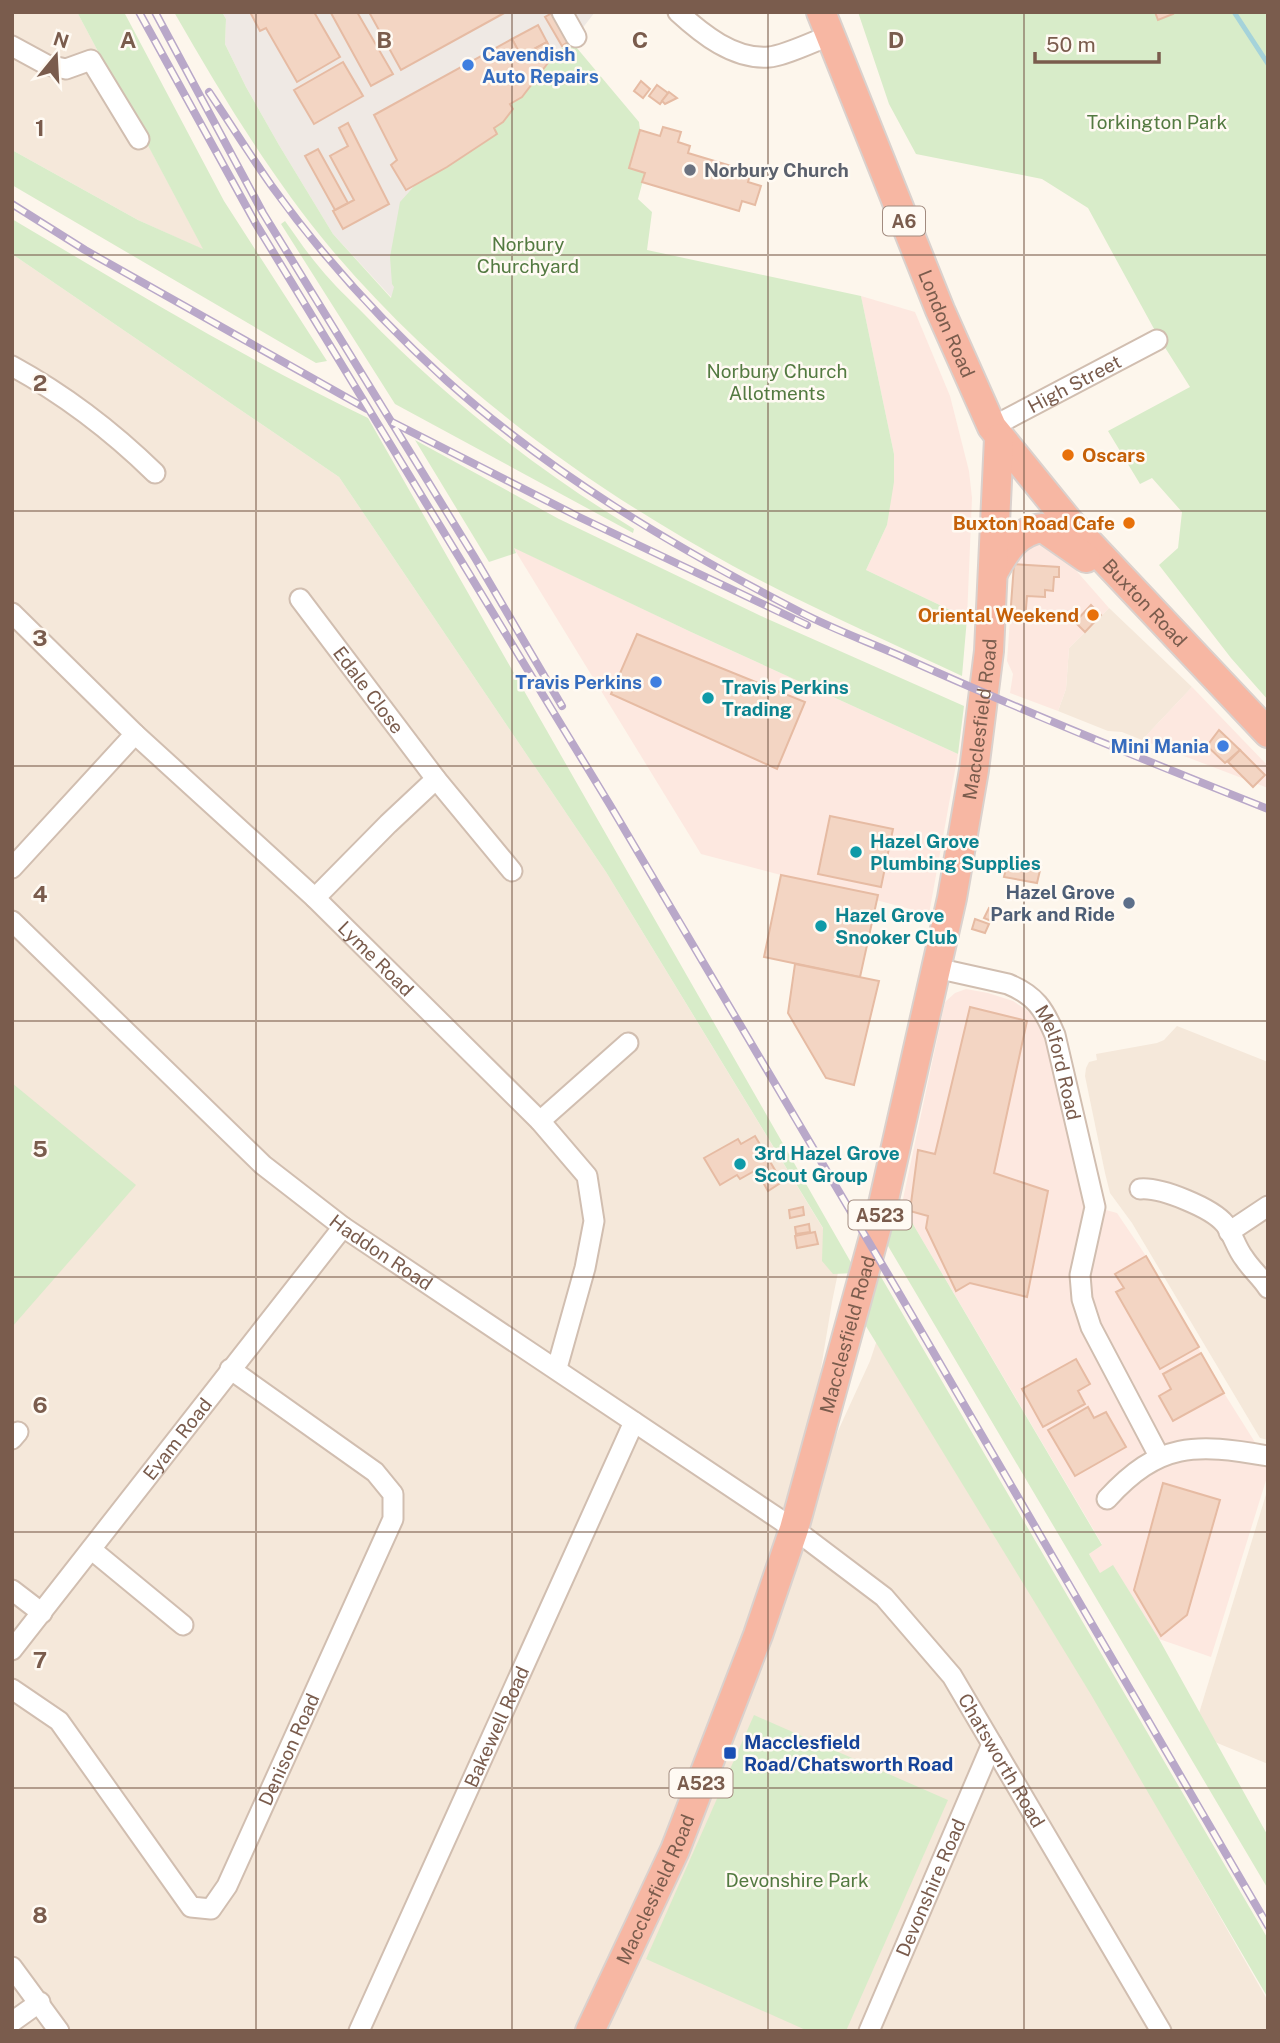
<svg xmlns="http://www.w3.org/2000/svg" width="1280" height="2043" font-family="'Public Sans',sans-serif">
  <rect width="100%" height="100%" fill="#fdf6ec"/>
  <g fill="#f5e8da">
    <path d="M12 12H77L204 250 138 220 12 150Z"/>
    <path d="M12 254 339 477 606 872 841 1258 832 1302 795 1525 870 1361 882 1325 1268 2001V2031H12Z"/>
    <path d="M1109 608 1192 687 1142 740 1122 732 1108 731 1058 711 1066 689 1069 648Z"/>
    <path d="M1177 1026 1268 1062V1440L1260 1438 1132 1223 1110 1193 1105 1173 1085 1076 1086 1068 1089 1062 1097 1060 1096 1054 1157 1043 1164 1040Z"/>
    <path d="M1268 1488V1764L1193 1733Z"/>
  </g>
  <g fill="#fde8e0">
    <path d="M861 296 915 312 950 396 969 471 972 498 967 618 866 570 887 525 894 454Z"/>
    <path d="M1035 538 1059 551 1109 608 1069 648 1066 689 1058 711 1010 693 1013 674 1007 661 1015 551Z"/>
    <path d="M513 547 691 632 958 754 929 914 701 854Z"/>
    <path d="M1192 687 1268 766V788L1142 740Z"/>
    <path d="M966 989 988 993 1013 1001 1034 1015 1055 1035 1095 1207 1117 1213 1146 1256 1224 1393 1268 1463V1474L1211 1657 1159 1639 1113 1566 1100 1574 1089 1554 1102 1544 907 1214 900 1213 945 1002 955 993Z"/>
  </g>
  <path fill="#efe9e4" d="M222 12H595L578 34 557 53 522 97 497 134 447 167 417 183 392 298 333 234 279 145 246 87 225 44 226 19Z"/>
  <g fill="#d8ecc9">
    <path d="M77 12H124L224 201 327 361 316 363 12 185V150L138 220 203 249Z"/>
    <path d="M174 12H222L226 19 225 44 246 87 279 145 333 234 391 298 394 287 392 284 390 257 400 202 417 183 447 167 497 134 494 128 503 122 510 104 522 97 557 52 571 41 639 122 640 130 629 168 645 173 638 199 652 212 647 250 861 296 894 454V482L887 525 866 570 967 618 962 676C885 640 807 606 733 566 583 484 443 381 332 250 271 177 221 94 174 12Z"/>
    <path d="M858 12H1268V700L1231 658 1159 565 1178 548 1182 512 1152 478 1140 484 1108 431 1190 387 1159 338 1088 208 1042 179 916 154 889 104Z"/>
    <path d="M12 219C129 288 246 360 368 418L857 1273 833 1274 822 1261 823 1228 606 872 339 477 12 254Z"/>
    <path d="M285 221C296 236 307 253 320 268 333 284 349 299 364 314 444 397 536 469 634 529L633 533 395 404 281 224Z"/>
    <path d="M415 440 559 519 761 616 964 706 958 754 691 632 514 548 516 553 489 562Z"/>
    <path d="M12 1083 136 1185 12 1327Z"/>
    <path d="M865 1207 907 1214 1102 1545 1089 1554 1100 1573 1113 1565 1159 1639 1268 1836V1889Z"/>
    <path d="M877 1270 1268 1939V1998L1090 1693 864 1323Z"/>
    <path d="M754 1715 948 1800 846 2031H808L646 1959Z"/>
  </g>
  <g fill="none" stroke-linecap="round" stroke-linejoin="round">
    <path stroke="#a5d3da" stroke-width="5" d="M1234 12 1268 64"/>
  </g>
  <g fill="#f3d5c3" stroke="#e6bba3" stroke-width="2">
    <path d="M250 12H314L340 57 297 82 266 28 260 31Z"/>
    <path d="M334 12H357L393 74 371 86 331 13Z"/>
    <path d="M369 12H506L401 70Z"/>
    <path d="M554 12 572 39 562 46 545 17Z"/>
    <path d="M1155 12H1172L1173 14 1158 20Z"/>
    <path d="M538 25 547 42 521 56 512 39Z"/>
    <path d="M512 39 521 56 547 42 554 55 522 97 510 104 513 109 503 122 494 128 497 134 447 167 406 190 391 165 397 160 374 115Z"/>
    <path d="M343 62 363 96 314 124 294 90Z"/>
    <path d="M641 81 650 89 643 98 634 91Z"/>
    <path d="M657 85 668 93 660 104 649 96Z"/>
    <path d="M669 92 677 98 665 104 662 101Z"/>
    <path d="M348 123 389 204 343 229 333 211 354 200 330 156 348 146 339 128Z"/>
    <path d="M663 127 681 132 678 142 690 146 688 153 751 172 748 182 761 186 755 205 742 201 739 211 642 182 645 173 629 168 640 130 660 136Z"/>
    <path d="M318 149 348 203 335 210 305 156Z"/>
    <path d="M1014 564 1059 567V577H1054L1053 591 1045 590V597L1027 596 1025 620 1010 619Z"/>
    <path d="M1091 605 1101 615 1085 632 1075 622Z"/>
    <path d="M637 634 805 702 777 769 611 694Z"/>
    <path d="M1219 730 1240 750 1225 763 1207 746Z"/>
    <path d="M1240 750 1265 775 1253 787 1228 762Z"/>
    <path d="M830 816 893 829 881 887 818 874Z"/>
    <path d="M1008 859 1041 866 1037 883 1004 877Z"/>
    <path d="M781 875 878 895 860 977 764 957Z"/>
    <path d="M989 908 995 910 991 921 984 918Z"/>
    <path d="M975 919 989 924 985 933 972 929Z"/>
    <path d="M795 964 879 981 854 1085 826 1078 788 1013Z"/>
    <path d="M970 1007 1027 1021 994 1173 1048 1191 1027 1297 970 1283 956 1291 926 1228 928 1216 910 1211 918 1150 935 1154Z"/>
    <path d="M755 1136 782 1182 768 1191 756 1170 740 1179 737 1175 720 1185 704 1158 738 1139 741 1144Z"/>
    <path d="M803 1207 804 1215 790 1218 789 1210Z"/>
    <path d="M809 1224 810 1232 796 1234 795 1227Z"/>
    <path d="M815 1232 818 1244 797 1248 795 1236Z"/>
    <path d="M1146 1256 1199 1347 1160 1369 1116 1292 1124 1288 1115 1274Z"/>
    <path d="M1201 1353 1224 1393 1173 1421 1159 1396 1171 1389 1163 1374Z"/>
    <path d="M1076 1359 1090 1384 1078 1391 1085 1404 1043 1427 1022 1389Z"/>
    <path d="M1088 1407 1094 1418 1106 1412 1126 1447 1075 1476 1048 1430Z"/>
    <path d="M1163 1483 1220 1500 1187 1615 1161 1636 1134 1590Z"/>
  </g>
  <g fill="none" stroke-linecap="round" stroke-linejoin="round">
    <g stroke="#d1beb0" stroke-width="23">
      <g id="minor">
        <path d="M562 12 576 37"/>
        <path d="M678 12C702 34 734 60 769 57 784 56 815 41 831 35"/>
        <path d="M12 46 47 65 66 69 91 60 139 139"/>
        <path d="M12 366C65 395 112 431 155 473"/>
        <path id="s1" d="M992 427 1157 340"/>
        <path id="s2" d="M300 599 436 779 512 871"/>
        <path id="s3" d="M12 613 135 734 315 898 540 1121 587 1176 594 1221 585 1268 557 1368"/>
        <path d="M12 868 135 734"/>
        <path d="M315 898 388 824 436 779"/>
        <path id="s4" d="M12 921 263 1165 343 1227 794 1529 884 1597 952 1676 1161 2031"/>
        <path id="s5" d="M936 968 1008 984C1035 995 1044 1009 1055 1035L1095 1207 1080 1275 1082 1299 1091 1327 1159 1456"/>
        <path d="M540 1121 628 1043"/>
        <path d="M1140 1189C1161 1187 1212 1208 1225 1224 1233 1234 1236 1248 1244 1258 1251 1269 1261 1277 1268 1288"/>
        <path d="M1229 1232 1268 1206"/>
        <path d="M12 1439 18 1432"/>
        <path d="M1107 1499C1159 1442 1195 1443 1268 1456"/>
        <path d="M92 1550 183 1625"/>
        <path d="M12 1590 42 1613"/>
        <path id="s6" d="M12 1650 343 1227"/>
        <path id="s7" d="M12 1689 59 1721 191 1907 211 1909 227 1886 393 1519V1494L375 1472 230 1369"/>
        <path d="M12 1967 59 2031"/>
        <path d="M12 2022 40 2002"/>
        <path id="s8" d="M359 2031 634 1422"/>
        <path id="s9" d="M869 2031 992 1744"/>
      </g>
    </g>
    <g stroke="#dad1cd" stroke-width="32">
      <g id="highway">
        <path id="s10" d="M821 12 940 310 992 427 1069 522 1268 733"/>
        <path d="M993 573C1006 551 1016 531 1043 528L1086 558"/>
        <path id="s11" d="M590 2031 675 1850 758 1635 794 1529 883 1204 952 898 974 770 989 651 999 438"/>
      </g>
    </g>
    <use href="#minor" stroke="#fff" stroke-width="19"/>
    <use href="#highway" stroke="#f7b7a3" stroke-width="28"/>
    <g stroke="#b9a8c9" stroke-width="8">
      <g id="rail">
        <path d="M139 12 256 224 610 805 896 1288 1268 1926"/>
        <path d="M155 12 263 213 475 558 562 706"/>
        <path d="M209 92C230 123 250 155 271 185 322 256 382 322 446 380 552 475 676 548 802 613 833 629 866 641 898 655 1020 710 1144 760 1268 809"/>
        <path d="M12 204 85 250 367 409"/>
        <path d="M392 422 579 517 807 625"/>
      </g>
    </g>
    <use href="#rail" stroke="#fffaf3" stroke-width="5" stroke-dasharray="16" stroke-linecap="butt"/>
  </g>
  <path fill="none" stroke="#7a5c4d" stroke-width="2" stroke-opacity="0.55" d="M256 12V2031M512 12V2031M768 12V2031M1024 12V2031M12 255H1268M12 511H1268M12 766H1268M12 1021H1268M12 1277H1268M12 1532H1268M12 1788H1268"/>
  <g fill="#3f7fe0" stroke="#fffaf3" stroke-width="2.5">
    <circle cx="468" cy="65" r="7"/>
    <circle cx="656" cy="682" r="7"/>
    <circle cx="1223" cy="746" r="7"/>
  </g>
  <circle fill="#6b7280" stroke="#fffaf3" stroke-width="2.5" cx="690" cy="170" r="7"/>
  <g fill="#e8710a" stroke="#fffaf3" stroke-width="2.5">
    <circle cx="1068" cy="455" r="7"/>
    <circle cx="1129" cy="523" r="7"/>
    <circle cx="1093" cy="615" r="7"/>
  </g>
  <g fill="#0f9aa8" stroke="#fffaf3" stroke-width="2.5">
    <circle cx="708" cy="698" r="7"/>
    <circle cx="856" cy="852" r="7"/>
    <circle cx="821" cy="926" r="7"/>
    <circle cx="740" cy="1164" r="7"/>
  </g>
  <circle fill="#5c6f8a" stroke="#fffaf3" stroke-width="2.5" cx="1129" cy="903" r="7"/>
  <rect fill="#1a4fb4" stroke="#fffaf3" stroke-width="2.5" x="723" y="1746" width="14" height="14" rx="3.5"/>
  <g text-anchor="middle" dominant-baseline="central" stroke-width="5" stroke-linejoin="round" paint-order="stroke">
    <g fill="#fffaf3" stroke="#a28b7f" stroke-width="2">
      <rect x="883" y="206.5" width="42" height="29" rx="5"/>
      <rect x="848.5" y="1200.5" width="63" height="29" rx="5"/>
      <rect x="669.5" y="1768.5" width="63" height="29" rx="5"/>
    </g>
    <g font-size="18" font-weight="bold" fill="#7a5c4d">
      <text x="904" y="221">A6</text>
      <text x="880" y="1215">A523</text>
      <text x="701" y="1783">A523</text>
    </g>
    <g font-size="19" font-weight="bold" fill="#366cbe" stroke="#fffaf3" text-anchor="end">
      <text x="482" y="54" text-anchor="start">Cavendish<tspan x="482" dy="22">Auto Repairs</tspan></text>
      <text x="642" y="682">Travis Perkins</text>
      <text x="1209" y="746">Mini Mania</text>
    </g>
    <g font-size="19" fill="#537a41" stroke="#fffaf3">
      <text x="1157" y="122">Torkington Park</text>
      <text x="528" y="244">Norbury<tspan x="528" dy="22">Churchyard</tspan></text>
      <text x="777" y="371">Norbury Church<tspan x="777" dy="22">Allotments</tspan></text>
      <text x="797" y="1880">Devonshire Park</text>
    </g>
    <g font-size="19" font-weight="bold" fill="#5b616d" stroke="#fffaf3" text-anchor="start">
      <text x="704" y="170">Norbury Church</text>
    </g>
    <g font-size="19" fill="#7a5c4d" stroke="#fffaf3">
      <text stroke="none"><textPath href="#s10" startOffset="336">London Road</textPath></text>
      <text stroke="none"><textPath href="#s1" startOffset="93">High Street</textPath></text>
      <text stroke="none"><textPath href="#s10" startOffset="682">Buxton Road</textPath></text>
      <text stroke="none"><textPath href="#s2" startOffset="114">Edale Close</textPath></text>
      <text stroke="none"><textPath href="#s11" startOffset="1374">Macclesfield Road</textPath></text>
      <text stroke="none"><textPath href="#s3" startOffset="502">Lyme Road</textPath></text>
      <text stroke="none"><textPath href="#s5" startOffset="173">Melford Road</textPath></text>
      <text stroke="none"><textPath href="#s4" startOffset="497">Haddon Road</textPath></text>
      <text stroke="none"><textPath href="#s11" startOffset="744">Macclesfield Road</textPath></text>
      <text stroke="none"><textPath href="#s6" startOffset="268">Eyam Road</textPath></text>
      <text stroke="none"><textPath href="#s8" startOffset="334">Bakewell Road</textPath></text>
      <text stroke="none"><textPath href="#s7" startOffset="483">Denison Road</textPath></text>
      <text stroke="none"><textPath href="#s4" startOffset="1309">Chatsworth Road</textPath></text>
      <text stroke="none"><textPath href="#s9" startOffset="156">Devonshire Road</textPath></text>
      <text stroke="none"><textPath href="#s11" startOffset="156">Macclesfield Road</textPath></text>
    </g>
    <g font-size="19" font-weight="bold" fill="#c56008" stroke="#fffaf3" text-anchor="end">
      <text x="1082" y="455" text-anchor="start">Oscars</text>
      <text x="1115" y="523">Buxton Road Cafe</text>
      <text x="1079" y="615">Oriental Weekend</text>
    </g>
    <g font-size="19" font-weight="bold" fill="#0d838f" stroke="#fffaf3" text-anchor="start">
      <text x="722" y="687">Travis Perkins<tspan x="722" dy="22">Trading</tspan></text>
      <text x="870" y="841">Hazel Grove<tspan x="870" dy="22">Plumbing Supplies</tspan></text>
      <text x="835" y="915">Hazel Grove<tspan x="835" dy="22">Snooker Club</tspan></text>
      <text x="754" y="1153">3rd Hazel Grove<tspan x="754" dy="22">Scout Group</tspan></text>
    </g>
    <g font-size="19" font-weight="bold" fill="#4e5e75" stroke="#fffaf3" text-anchor="end">
      <text x="1115" y="892">Hazel Grove<tspan x="1115" dy="22">Park and Ride</tspan></text>
    </g>
    <g font-size="19" font-weight="bold" fill="#164399" stroke="#fffaf3" text-anchor="start">
      <text x="744" y="1742">Macclesfield<tspan x="744" dy="22">Road/Chatsworth Road</tspan></text>
    </g>
  </g>
  <g font-size="23" text-anchor="middle" font-weight="bold" fill="#7a5c4d" stroke="#fffaf3" stroke-width="5" stroke-linejoin="round" paint-order="stroke">
    <text x="128" y="48">A</text>
    <text x="384" y="48">B</text>
    <text x="640" y="48">C</text>
    <text x="896" y="48">D</text>
    <text x="40" y="136">1</text>
    <text x="40" y="391">2</text>
    <text x="40" y="646">3</text>
    <text x="40" y="902">4</text>
    <text x="40" y="1157">5</text>
    <text x="40" y="1413">6</text>
    <text x="40" y="1668">7</text>
    <text x="40" y="1923">8</text>
  </g>
  <rect width="1280" height="2043" fill="none" stroke="#7a5c4d" stroke-width="28"/>
  <g transform="translate(56 56) rotate(18)" stroke="#fffaf3" stroke-width="5" paint-order="stroke">
  <path d="M0-5L12 26L0 18L-12 26Z" fill="#7a5c4d"/>
  <text y="-10" font-size="19" font-weight="bold" text-anchor="middle" fill="#7a5c4d">N</text>
  </g>
  <path d="M1035 52v10h124v-10" fill="none" stroke="#7a5c4d" stroke-width="3.5"/>
  <text x="1046" y="52" font-size="21" fill="#7a5c4d" stroke="#fffaf3" stroke-width="5" paint-order="stroke">50 m</text>
</svg>
